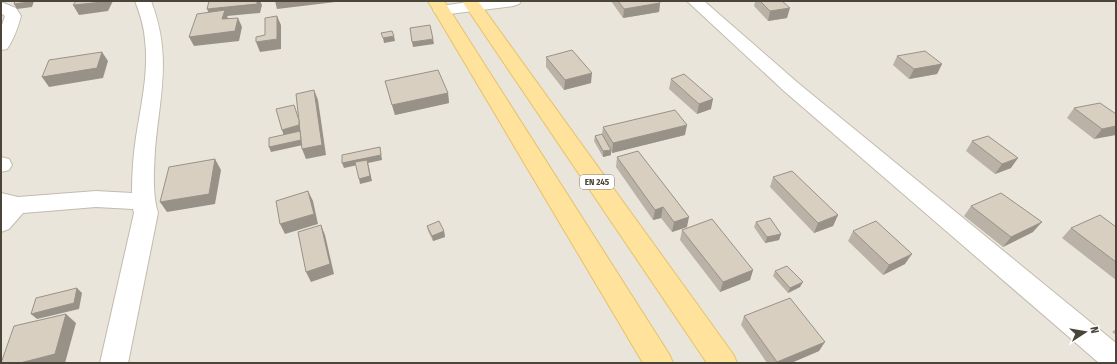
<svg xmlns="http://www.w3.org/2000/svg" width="1117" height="364" font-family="'Fira Sans Condensed',sans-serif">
  <rect width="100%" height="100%" fill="#f6f3ec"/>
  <rect fill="#eae5da" x="1" y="1" width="1115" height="362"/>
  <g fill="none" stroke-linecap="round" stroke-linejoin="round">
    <g stroke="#c2bbae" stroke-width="2">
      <g id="minor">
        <path d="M135 1H151C172 55 160 94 155 149 154 170 152 193 158 213L128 363H100L134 213 133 209 96 207 23 213 9 229 1 232V193L18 197 96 191 132 193C132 174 133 156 136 137 141 105 149 72 145 40 144 26 140 14 135 1Z"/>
        <path d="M475 1H521L519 4 513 6 441 15 435 13 433 10 435 7Z"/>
        <path d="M687 1H704L798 83 1116 343V363H1099L784 91Z"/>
        <path d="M1 2 16 8 21 16C18 27 14 39 7 49L1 50V28L5 16 1 13Z"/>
        <path d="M1 157 9 159 12 165 9 170 1 172Z"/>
      </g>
    </g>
    <g stroke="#e6c16a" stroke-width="2">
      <g id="major">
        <path d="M428 1H444L669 354 673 363H643Z"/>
        <path d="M462 1H478L733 354 737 363H707Z"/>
      </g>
    </g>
    <use href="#minor" fill="#fff" fill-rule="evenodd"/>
    <use href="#major" fill="#ffe39c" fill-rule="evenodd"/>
  </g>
  <g fill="#bab2a6">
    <path d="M611 1H659L660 3 659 12 623 18Z"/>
    <path d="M754 1H782L787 18 768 21 754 6 755 2Z"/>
    <path d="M897 56 942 64 937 74 909 79 893 65Z"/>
    <path d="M546 57 591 83 564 90 546 67Z"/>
    <path d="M671 79 711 109 697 114 669 89Z"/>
    <path d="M385 81 448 93 449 103 395 115Z"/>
    <path d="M1074 108 1116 114 1094 139 1067 118Z"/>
    <path d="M603 127 685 135 612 153 611 151V155L603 157 594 141 595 136 602 134Z"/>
    <path d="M972 141 1011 168 995 174 966 151Z"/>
    <path d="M617 157 687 227 672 232 661 218 653 220 616 167Z"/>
    <path d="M773 177 838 215 833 226 814 233 770 187Z"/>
    <path d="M971 206 1033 232 1003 247 964 216Z"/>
    <path d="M756 222 781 234 779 240 765 243 754 227Z"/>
    <path d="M427 226 444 231 445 237 433 241 428 231Z"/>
    <path d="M1116 227V280L1062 238 1071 228Z"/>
    <path d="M682 230 753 270 750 280 720 292 680 240Z"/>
    <path d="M853 231 905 264 883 275 848 241Z"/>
    <path d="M775 271 800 287 788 293 773 276Z"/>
    <path d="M744 316 819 351 791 363H767L741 325Z"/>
    <path d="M1116 329V335L1112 332Z"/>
  </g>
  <g fill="#979187">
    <path d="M29 1H34L32 7 17 9 14 4Z"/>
    <path d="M103 1H113L108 11 79 15 73 5Z"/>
    <path d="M257 1H260L262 5 260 13 227 16 229 20 211 18 207 9Z"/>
    <path d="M275 1H344L277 9Z"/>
    <path d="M660 3 659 12 623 18 624 9Z"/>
    <path d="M790 8 787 18 768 21 770 11Z"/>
    <path d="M277 16 281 25V49L260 52 256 42 277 39Z"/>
    <path d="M238 18 242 27 239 41 194 46 189 37Z"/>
    <path d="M394 36 395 41 384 43 383 38Z"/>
    <path d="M433 39 434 44 413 47 412 42Z"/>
    <path d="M102 52 108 61 103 78 49 87 42 77Z"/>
    <path d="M942 64 937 74 909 79 914 69Z"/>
    <path d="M592 73 591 83 564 90 565 80Z"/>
    <path d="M314 90 318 100 326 155 306 159 302 149Z"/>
    <path d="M448 93 449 103 395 115 392 105Z"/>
    <path d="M713 99 711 109 697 114 699 104Z"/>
    <path d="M294 105 302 131 303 145 271 152 269 147 284 136 282 130Z"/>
    <path d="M687 125 685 135 612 153 613 143Z"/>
    <path d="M1116 126V135L1094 139 1102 129Z"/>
    <path d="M380 147 382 160 368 163 372 181 360 184 359 179 367 163 344 168 342 163Z"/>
    <path d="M611 150V155L603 157V151Z"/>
    <path d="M1018 158 1011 168 995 174 1002 164Z"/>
    <path d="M215 159 221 170 215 204 167 212 160 202Z"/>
    <path d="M308 191 313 201 318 224 285 234 280 224Z"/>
    <path d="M663 207 661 218 653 220 655 210Z"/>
    <path d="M838 215 833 226 814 233 818 223Z"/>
    <path d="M689 217 687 227 672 232 674 222Z"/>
    <path d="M1042 222 1033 232 1003 247 1011 237Z"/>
    <path d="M321 225 325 235 334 274 311 282 306 272Z"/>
    <path d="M444 231 445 237 433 241 432 236Z"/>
    <path d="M781 234 779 240 765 243 767 237Z"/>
    <path d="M912 254 905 264 883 275 889 265Z"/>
    <path d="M753 270 750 280 720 292 723 282Z"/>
    <path d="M803 282 800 287 788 293 790 288Z"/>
    <path d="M77 288 82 293 79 309 37 319 31 314Z"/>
    <path d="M66 314 76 323 65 363H20Z"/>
    <path d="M825 342 819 351 791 363H776L777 362Z"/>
  </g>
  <g fill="#d8cfc1" stroke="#979187">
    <path d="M15 1H29V2L14 4Z"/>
    <path d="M76 1H103V2L73 5Z"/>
    <path d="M209 1H257V4L207 9Z"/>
    <path d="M618 1H659L660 3 624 9Z"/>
    <path d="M760 1H782L790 8 770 11Z"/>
    <path d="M225 10 222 19 238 18 235 31 189 37 197 14Z"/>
    <path d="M277 16V39L256 42V37L265 35V18Z"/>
    <path d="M430 25 433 39 412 42 410 28Z"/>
    <path d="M392 31 394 36 383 38 381 33Z"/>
    <path d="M572 50 592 73 565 80 546 57Z"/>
    <path d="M925 51 942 64 914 69 897 56Z"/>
    <path d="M102 52 97 68 42 77 49 60Z"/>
    <path d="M438 70 448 93 392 105 385 81Z"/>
    <path d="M684 74 713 99 699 104 671 79Z"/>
    <path d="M314 90 322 145 302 149 296 94Z"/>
    <path d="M1100 103 1116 114V126L1102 129 1074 108Z"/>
    <path d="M294 105 299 120V125L282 130 276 109Z"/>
    <path d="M675 110 687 125 613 143 603 127Z"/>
    <path d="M300 131 301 140 269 147V138Z"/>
    <path d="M602 134 611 150 603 151 595 136Z"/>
    <path d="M988 136 1018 158 1002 164 972 141Z"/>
    <path d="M380 147 381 155 342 163V155Z"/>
    <path d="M638 151 689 217 674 222 663 207 655 210 617 157Z"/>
    <path d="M215 159 209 194 160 202 169 167Z"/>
    <path d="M367 160 370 176 359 179 355 162Z"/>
    <path d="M792 171 838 215 818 223 773 177Z"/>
    <path d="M308 191 314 214 280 224 276 201Z"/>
    <path d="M1001 193 1042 222 1011 237 971 206Z"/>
    <path d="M1100 215 1116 227V262L1071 228Z"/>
    <path d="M770 218 781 234 767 237 756 222Z"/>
    <path d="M712 219 753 270 723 282 682 230Z"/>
    <path d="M439 221 444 231 432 236 427 226Z"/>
    <path d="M876 221 912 254 889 265 853 231Z"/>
    <path d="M321 225 330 264 306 272 298 232Z"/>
    <path d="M787 266 803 282 790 288 775 271Z"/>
    <path d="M77 288 74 303 31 314 36 298Z"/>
    <path d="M790 298 825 342 777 362 744 316Z"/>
    <path d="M66 314 55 354 20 363H1L14 326Z"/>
  </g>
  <g text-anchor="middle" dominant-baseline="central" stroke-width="4" stroke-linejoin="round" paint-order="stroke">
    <rect fill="#fff" stroke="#817c74" stroke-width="1" x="580" y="175" width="34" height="14" rx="3"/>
    <g font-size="9" font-weight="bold" fill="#4b4439">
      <text x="597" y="182">EN 245</text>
    </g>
  </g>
  <rect width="1117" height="364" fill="none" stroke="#4b4439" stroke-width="4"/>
  <g transform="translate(1085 332) rotate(78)" stroke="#ffffff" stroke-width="3" paint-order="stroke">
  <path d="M0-3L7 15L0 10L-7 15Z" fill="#4b4439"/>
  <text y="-6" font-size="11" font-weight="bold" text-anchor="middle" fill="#4b4439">N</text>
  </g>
</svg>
